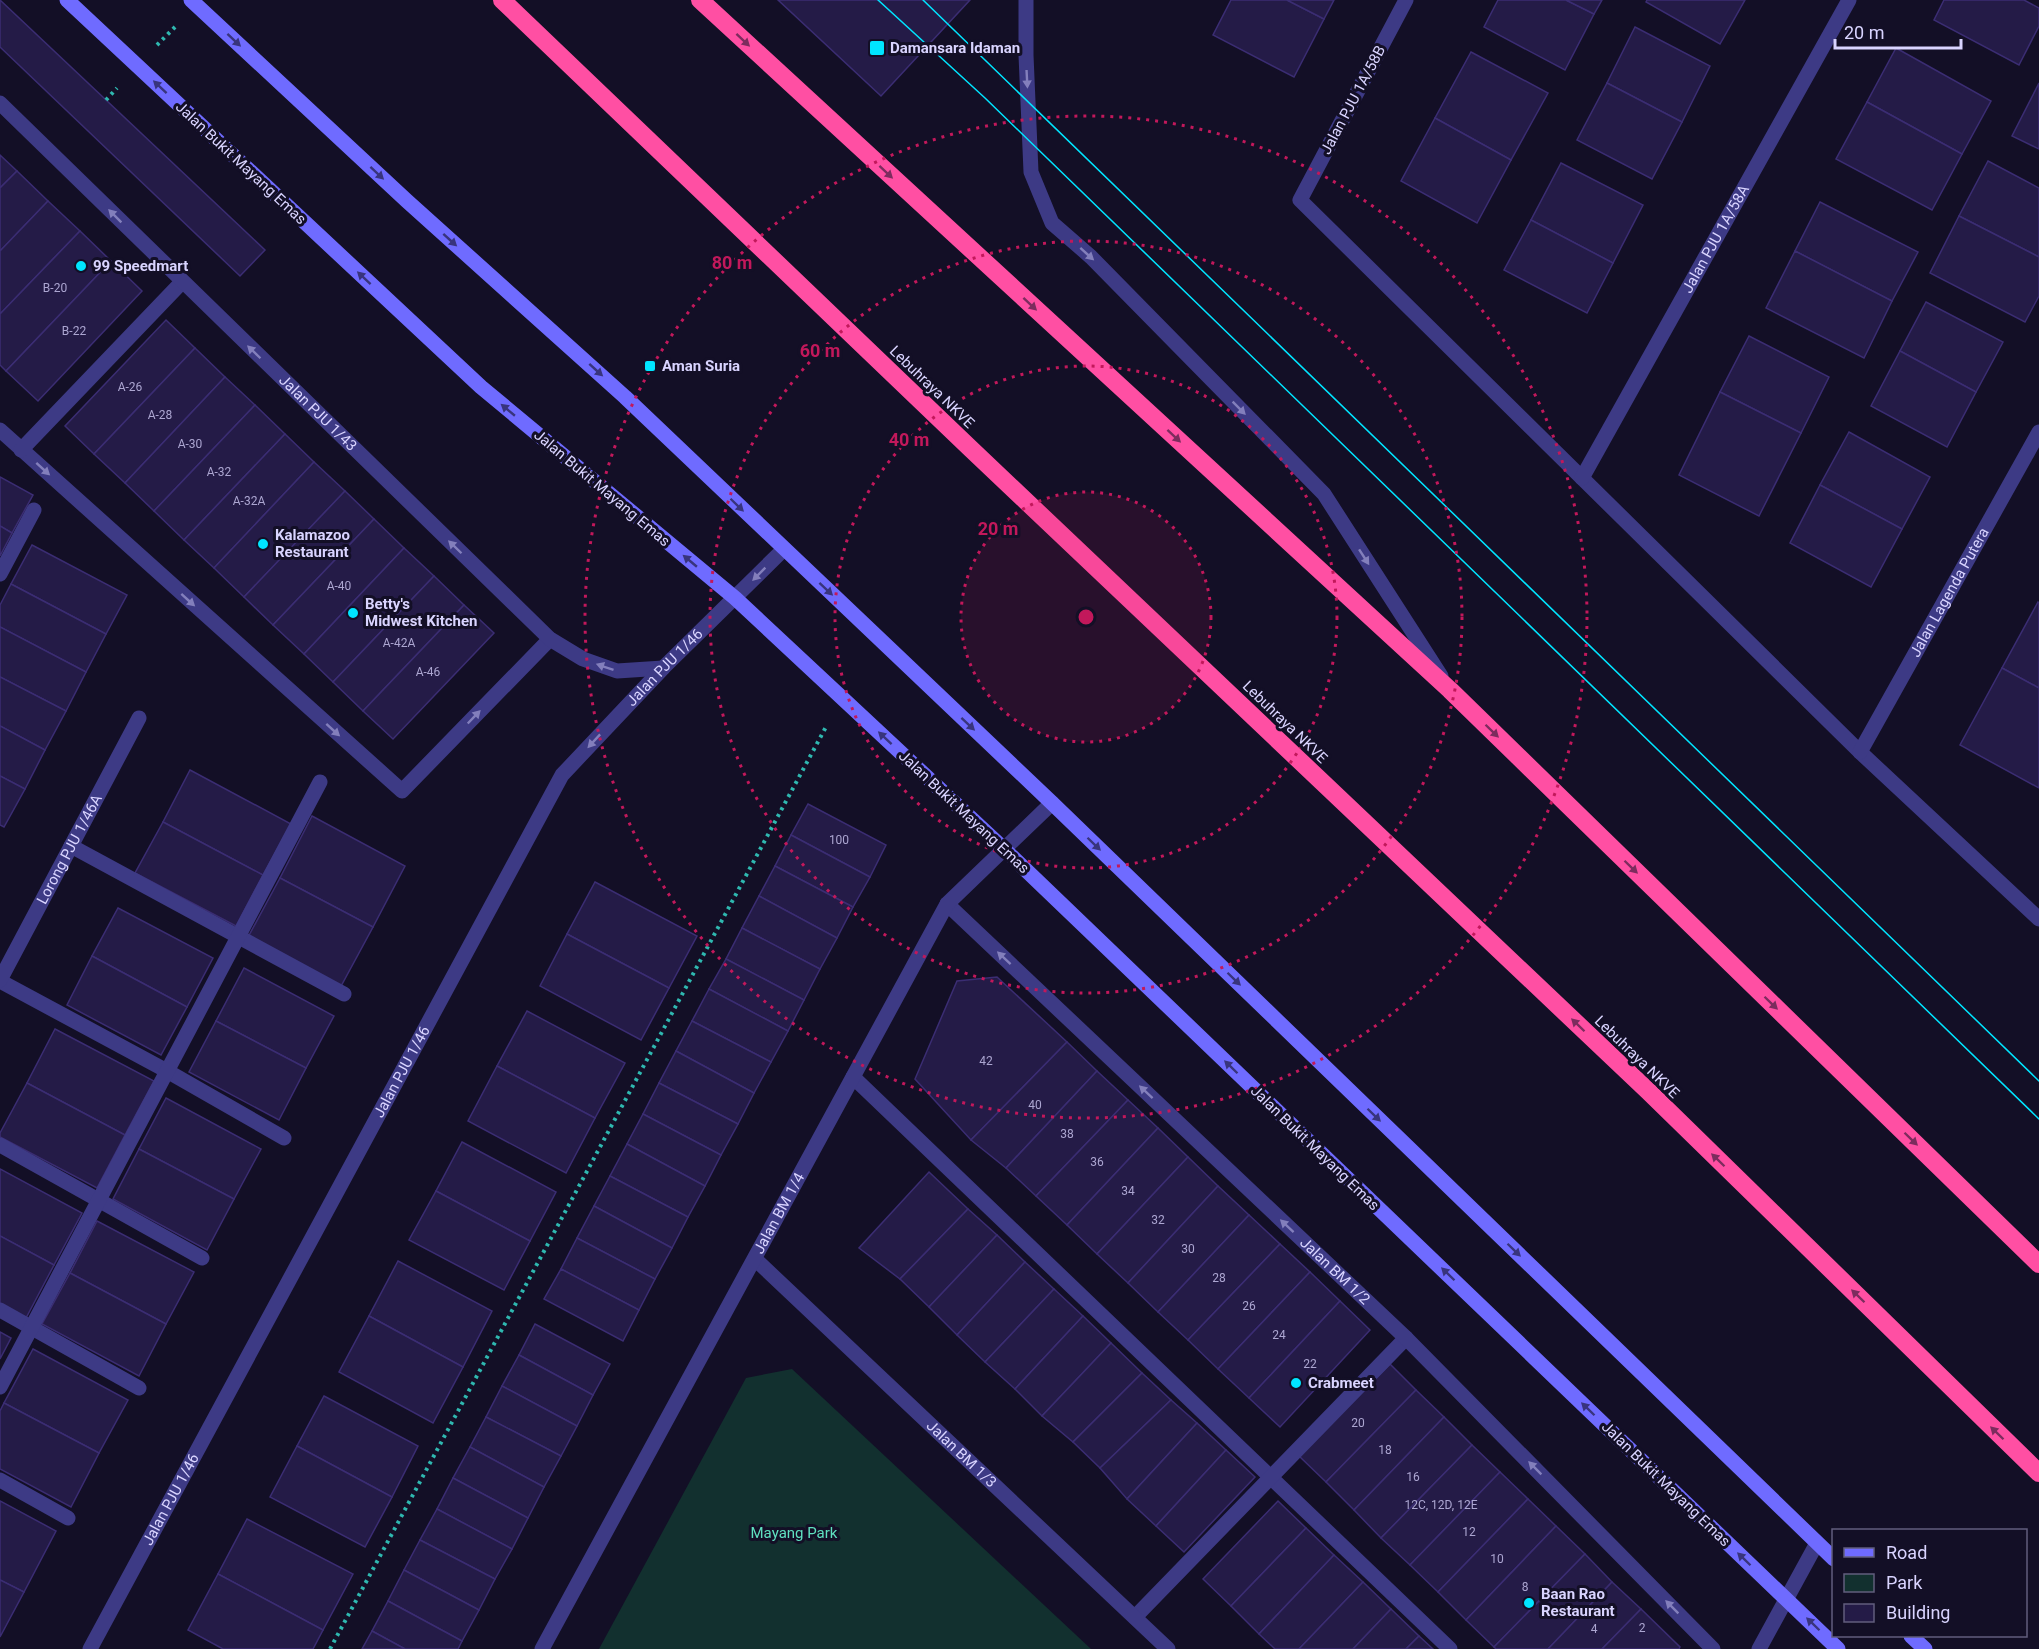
<svg xmlns="http://www.w3.org/2000/svg" width="2039" height="1649" font-family="Roboto,sans-serif">
  <rect width="100%" height="100%" fill="#130f26"/>
  <path fill="#12302f" d="M792 1369 1091 1649H599L746 1378Z"/>
  <g fill="#241b47" stroke="#3b2d73" stroke-width="1.5">
    <path d="M0 0 265 250 240 276 0 47Z"/>
    <path d="M778 0H970L881 96Z"/>
    <path d="M1231 0H1287L1324 19 1294 77 1213 35Z"/>
    <path d="M1287 0H1334L1324 19Z"/>
    <path d="M1498 0H1566L1594 14 1565 70 1484 27Z"/>
    <path d="M1566 0H1602L1594 14Z"/>
    <path d="M1647 0H1745L1720 44 1646 2Z"/>
    <path d="M1944 0H2024L2039 8V26L2019 65 1934 20Z"/>
    <path d="M1635 27 1710 66 1682 122 1607 83Z"/>
    <path d="M1896 48 1991 101 1962 154 1867 102Z"/>
    <path d="M1471 52 1548 93 1511 160 1435 118Z"/>
    <path d="M1607 83 1682 122 1652 179 1577 140Z"/>
    <path d="M2039 83V149L2012 136Z"/>
    <path d="M1867 102 1962 154 1932 210 1836 159Z"/>
    <path d="M1435 118 1511 160 1477 223 1401 181Z"/>
    <path d="M0 155 17 171 0 188Z"/>
    <path d="M1988 161 2039 188V257L1959 216Z"/>
    <path d="M1561 163 1643 205 1613 263 1531 220Z"/>
    <path d="M17 171 48 201 0 251V188Z"/>
    <path d="M48 201 80 231 0 314V251Z"/>
    <path d="M1820 202 1918 252 1892 301 1795 251Z"/>
    <path d="M1959 216 2039 257V296L2025 322 1930 273Z"/>
    <path d="M1531 220 1613 263 1587 313 1504 270Z"/>
    <path d="M80 231 111 261 6 371 0 365V314Z"/>
    <path d="M1795 251 1892 301 1864 358 1766 308Z"/>
    <path d="M111 261 142 291 38 401 6 371Z"/>
    <path d="M1926 302 2003 342 1976 392 1900 351Z"/>
    <path d="M166 320 195 348 94 454 65 426Z"/>
    <path d="M1749 336 1829 377 1801 433 1720 392Z"/>
    <path d="M195 348 225 377 125 483 94 454Z"/>
    <path d="M1900 351 1976 392 1947 447 1871 406Z"/>
    <path d="M225 377 255 405 154 511 125 483Z"/>
    <path d="M1720 392 1801 433 1759 516 1679 475Z"/>
    <path d="M255 405 285 434 184 540 154 511Z"/>
    <path d="M1849 432 1930 477 1902 529 1820 485Z"/>
    <path d="M285 434 314 462 214 568 184 540Z"/>
    <path d="M314 462 345 491 244 597 214 568Z"/>
    <path d="M0 477 33 495 12 533 0 526Z"/>
    <path d="M1820 485 1902 529 1871 587 1790 543Z"/>
    <path d="M345 491 374 519 273 625 244 597Z"/>
    <path d="M374 519 404 548 304 654 273 625Z"/>
    <path d="M0 526 12 533 0 556Z"/>
    <path d="M32 545 127 595 106 634 11 584Z"/>
    <path d="M404 548 434 576 333 682 304 654Z"/>
    <path d="M434 576 464 605 363 711 333 682Z"/>
    <path d="M11 584 106 634 86 672 0 627V605Z"/>
    <path d="M2038 602 2039 603V688L2002 668Z"/>
    <path d="M464 605 494 633 393 739 363 711Z"/>
    <path d="M0 627 86 672 66 711 0 677Z"/>
    <path d="M2002 668 2039 688V788L1960 745Z"/>
    <path d="M0 677 66 711 45 750 0 726Z"/>
    <path d="M0 726 45 750 25 789 0 776Z"/>
    <path d="M190 770 291 824 263 875 163 822Z"/>
    <path d="M0 776 25 789 4 827 0 825Z"/>
    <path d="M808 804 886 845 870 877 791 835Z"/>
    <path d="M312 816 405 866 373 927 280 878Z"/>
    <path d="M163 822 263 875 236 926 135 873Z"/>
    <path d="M791 835 870 877 853 907 775 866Z"/>
    <path d="M775 866 853 907 837 938 759 896Z"/>
    <path d="M280 878 373 927 340 988 247 939Z"/>
    <path d="M595 882 697 936 669 988 567 934Z"/>
    <path d="M759 896 837 938 820 969 742 928Z"/>
    <path d="M118 908 213 958 187 1007 92 956Z"/>
    <path d="M742 928 820 969 804 1000 726 959Z"/>
    <path d="M567 934 669 988 641 1040 540 986Z"/>
    <path d="M92 956 187 1007 161 1055 67 1005Z"/>
    <path d="M726 959 804 1000 788 1031 709 989Z"/>
    <path d="M244 968 334 1016 306 1068 216 1021Z"/>
    <path d="M997 977 1067 1042 971 1140 915 1079 957 981Z"/>
    <path d="M709 989 788 1031 771 1062 692 1021Z"/>
    <path d="M527 1011 625 1063 595 1118 497 1066Z"/>
    <path d="M216 1021 306 1068 279 1120 189 1072Z"/>
    <path d="M692 1021 771 1062 754 1093 676 1051Z"/>
    <path d="M55 1029 154 1081 125 1135 27 1083Z"/>
    <path d="M1067 1042 1097 1071 1006 1168 971 1140Z"/>
    <path d="M676 1051 754 1093 738 1124 659 1083Z"/>
    <path d="M497 1066 595 1118 566 1173 468 1121Z"/>
    <path d="M1097 1071 1128 1100 1036 1196 1006 1168Z"/>
    <path d="M27 1083 125 1135 97 1188 0 1137V1133Z"/>
    <path d="M659 1083 738 1124 721 1155 643 1114Z"/>
    <path d="M166 1098 261 1149 234 1199 139 1149Z"/>
    <path d="M1128 1100 1158 1128 1067 1225 1036 1196Z"/>
    <path d="M643 1114 721 1155 705 1186 627 1144Z"/>
    <path d="M1158 1128 1188 1157 1097 1254 1067 1225Z"/>
    <path d="M462 1142 556 1192 530 1241 436 1191Z"/>
    <path d="M627 1144 705 1186 688 1217 610 1176Z"/>
    <path d="M139 1149 234 1199 207 1250 113 1199Z"/>
    <path d="M1188 1157 1218 1186 1128 1283 1097 1254Z"/>
    <path d="M0 1169 82 1213 54 1265 0 1236Z"/>
    <path d="M929 1172 968 1209 900 1279 859 1248Z"/>
    <path d="M610 1176 688 1217 672 1248 594 1206Z"/>
    <path d="M1218 1186 1249 1215 1158 1312 1128 1283Z"/>
    <path d="M436 1191 530 1241 504 1290 409 1240Z"/>
    <path d="M594 1206 672 1248 655 1279 577 1238Z"/>
    <path d="M968 1209 997 1235 929 1307 900 1279Z"/>
    <path d="M1249 1215 1280 1244 1188 1340 1158 1312Z"/>
    <path d="M97 1221 194 1272 166 1324 70 1273Z"/>
    <path d="M997 1235 1025 1262 957 1335 929 1307Z"/>
    <path d="M0 1236 54 1265 26 1318 0 1304Z"/>
    <path d="M577 1238 655 1279 639 1310 561 1269Z"/>
    <path d="M1280 1244 1310 1272 1218 1369 1188 1340Z"/>
    <path d="M398 1261 492 1311 463 1367 369 1316Z"/>
    <path d="M1025 1262 1054 1289 985 1362 957 1335Z"/>
    <path d="M561 1269 639 1310 623 1341 544 1299Z"/>
    <path d="M1310 1272 1340 1301 1249 1398 1218 1369Z"/>
    <path d="M70 1273 166 1324 139 1376 42 1324Z"/>
    <path d="M1054 1289 1083 1316 1015 1389 985 1362Z"/>
    <path d="M1340 1301 1370 1330 1280 1427 1249 1398Z"/>
    <path d="M369 1316 463 1367 433 1423 339 1372Z"/>
    <path d="M1083 1316 1111 1343 1042 1416 1015 1389Z"/>
    <path d="M535 1324 610 1364 593 1395 519 1355Z"/>
    <path d="M0 1332 11 1338 0 1359Z"/>
    <path d="M1111 1343 1142 1373 1073 1442 1042 1416Z"/>
    <path d="M33 1349 128 1400 99 1453 4 1403Z"/>
    <path d="M519 1355 593 1395 577 1426 502 1386Z"/>
    <path d="M1390 1364 1416 1390 1326 1482 1299 1456Z"/>
    <path d="M1142 1373 1171 1400 1100 1468 1073 1442Z"/>
    <path d="M502 1386 577 1426 561 1456 486 1417Z"/>
    <path d="M1416 1390 1444 1417 1354 1510 1326 1482Z"/>
    <path d="M324 1396 418 1446 392 1497 297 1446Z"/>
    <path d="M1171 1400 1197 1423 1127 1499 1100 1468Z"/>
    <path d="M4 1403 99 1453 71 1507 0 1469V1411Z"/>
    <path d="M486 1417 561 1456 544 1487 470 1447Z"/>
    <path d="M1444 1417 1472 1445 1381 1538 1354 1510Z"/>
    <path d="M1197 1423 1226 1450 1156 1526 1127 1499Z"/>
    <path d="M1472 1445 1500 1472 1410 1565 1381 1538Z"/>
    <path d="M297 1446 392 1497 365 1547 270 1497Z"/>
    <path d="M470 1447 544 1487 528 1518 453 1478Z"/>
    <path d="M1226 1450 1255 1477 1184 1552 1156 1526Z"/>
    <path d="M1500 1472 1528 1499 1438 1592 1410 1565Z"/>
    <path d="M453 1478 528 1518 512 1549 437 1509Z"/>
    <path d="M1528 1499 1556 1526 1466 1620 1438 1592Z"/>
    <path d="M0 1501 56 1531 24 1592 0 1580Z"/>
    <path d="M1278 1501 1306 1528 1231 1606 1203 1579Z"/>
    <path d="M437 1509 512 1549 495 1579 420 1540Z"/>
    <path d="M247 1519 353 1574 323 1630 218 1574Z"/>
    <path d="M1556 1526 1585 1554 1494 1647 1466 1620Z"/>
    <path d="M1306 1528 1334 1555 1259 1634 1231 1606Z"/>
    <path d="M420 1540 495 1579 479 1610 404 1570Z"/>
    <path d="M1585 1554 1612 1582 1548 1649H1496L1494 1647Z"/>
    <path d="M1334 1555 1363 1582 1299 1649H1275L1259 1634Z"/>
    <path d="M404 1570 479 1610 462 1641 388 1601Z"/>
    <path d="M218 1574 323 1630 313 1649H223L188 1630Z"/>
    <path d="M0 1580 24 1592 0 1637Z"/>
    <path d="M1363 1582 1391 1609 1353 1649H1299Z"/>
    <path d="M1612 1582 1641 1609 1602 1649H1548Z"/>
    <path d="M388 1601 462 1641 458 1649H405L372 1631Z"/>
    <path d="M1391 1609 1419 1636 1406 1649H1353Z"/>
    <path d="M1641 1609 1680 1647 1679 1649H1602Z"/>
    <path d="M372 1631 405 1649H362Z"/>
    <path d="M1419 1636 1433 1649H1406Z"/>
  </g>
  <g fill="none" stroke-linecap="round" stroke-linejoin="round">
    <g stroke="#2fb8b0" stroke-width="4" stroke-dasharray="3 4.5" stroke-linecap="butt">
      <path d="M157 45 177 25"/>
      <path d="M106 100 117 88"/>
      <path d="M330 1649 827 725"/>
    </g>
    <g stroke="#3d3a85" stroke-width="15">
      <path d="M1026 0V55L1031 172 1052 223 1091 257 1324 494 1441 676"/>
      <path d="M0 430 402 791 550 639"/>
      <path d="M21 450 182 282"/>
      <path d="M0 574 34 510"/>
      <path d="M71 846 344 994"/>
      <path d="M0 981 167 1071 284 1138"/>
      <path d="M853 1077 1450 1649"/>
      <path d="M0 1145 202 1258"/>
      <path d="M0 1310 139 1388"/>
      <path d="M0 1387 320 782"/>
      <path d="M0 1480 68 1518"/>
      <path d="M1135 1617 1406 1338"/>
    </g>
    <g stroke="#3d3a85" stroke-width="15">
      <path d="M1406 0 1300 200 1860 752 2039 919"/>
      <path id="s1" d="M0 103 550 639 583 659 617 671 663 668"/>
      <path id="s2" d="M1582 478 1849 0"/>
      <path id="s3" d="M1860 752 2039 432"/>
      <path id="s4" d="M947 904 1406 1338 1713 1649"/>
      <path id="s5" d="M0 980 139 718"/>
      <path id="s6" d="M755 1259 1168 1649"/>
      <path id="s7" d="M90 1649 562 775 663 668 784 549"/>
      <path id="s8" d="M542 1649 947 904 1052 803"/>
      <path d="M1759 1649 1817 1543"/>
    </g>
    <g stroke="#6f6bff" stroke-width="15">
      <path d="M67 0 481 387 735 598 1004 849 1838 1649"/>
      <path d="M191 0 407 201 625 397 1052 803 1834 1559"/>
      <path d="M1911 1636 1925 1649"/>
    </g>
    <g stroke="#ff4fa3" stroke-width="18">
      <path d="M502 0 971 449 1648 1091 2039 1473"/>
      <path d="M700 0 1450 690 2039 1264"/>
    </g>
    <g stroke="#00e5ff" stroke-width="1.5">
      <path d="M878 0 985 98 2039 1119"/>
      <path d="M923 0 2039 1081"/>
    </g>
  </g>
  <defs><path id="oneway-solid" d="M-6-.8H1V-3.2L6.5 0L1 3.2V.8H-6Z" transform="scale(1.5)"/></defs>
  <g fill="#38347d">
    <use href="#oneway-solid" transform="translate(234 40) rotate(43)"/>
    <use href="#oneway-solid" transform="translate(160 87) rotate(-137)"/>
    <use href="#oneway-solid" transform="translate(377 173) rotate(43)"/>
    <use href="#oneway-solid" transform="translate(450 240) rotate(42)"/>
    <use href="#oneway-solid" transform="translate(364 278) rotate(-137)"/>
    <use href="#oneway-solid" transform="translate(596 370) rotate(42)"/>
    <use href="#oneway-solid" transform="translate(508 410) rotate(-140)"/>
    <use href="#oneway-solid" transform="translate(737 505) rotate(44)"/>
    <use href="#oneway-solid" transform="translate(690 561) rotate(-140)"/>
    <use href="#oneway-solid" transform="translate(826 589) rotate(43)"/>
    <use href="#oneway-solid" transform="translate(968 724) rotate(43)"/>
    <use href="#oneway-solid" transform="translate(885 738) rotate(-137)"/>
    <use href="#oneway-solid" transform="translate(1094 844) rotate(44)"/>
    <use href="#oneway-solid" transform="translate(1234 979) rotate(44)"/>
    <use href="#oneway-solid" transform="translate(1231 1067) rotate(-136)"/>
    <use href="#oneway-solid" transform="translate(1374 1115) rotate(44)"/>
    <use href="#oneway-solid" transform="translate(1514 1250) rotate(44)"/>
    <use href="#oneway-solid" transform="translate(1448 1274) rotate(-136)"/>
    <use href="#oneway-solid" transform="translate(1588 1409) rotate(-136)"/>
    <use href="#oneway-solid" transform="translate(1744 1559) rotate(-136)"/>
    <use href="#oneway-solid" transform="translate(1813 1624) rotate(-136)"/>
  </g>
  <g fill="#7d2c5e">
    <use href="#oneway-solid" transform="translate(743 40) rotate(43)"/>
    <use href="#oneway-solid" transform="translate(886 172) rotate(43)"/>
    <use href="#oneway-solid" transform="translate(1030 304) rotate(43)"/>
    <use href="#oneway-solid" transform="translate(1174 436) rotate(43)"/>
    <use href="#oneway-solid" transform="translate(1492 731) rotate(44)"/>
    <use href="#oneway-solid" transform="translate(1631 867) rotate(44)"/>
    <use href="#oneway-solid" transform="translate(1771 1003) rotate(44)"/>
    <use href="#oneway-solid" transform="translate(1578 1025) rotate(-136)"/>
    <use href="#oneway-solid" transform="translate(1911 1139) rotate(44)"/>
    <use href="#oneway-solid" transform="translate(1718 1160) rotate(-136)"/>
    <use href="#oneway-solid" transform="translate(1858 1296) rotate(-136)"/>
    <use href="#oneway-solid" transform="translate(1997 1433) rotate(-136)"/>
  </g>
  <g fill="#837fbc">
    <use href="#oneway-solid" transform="translate(1027 79) rotate(87)"/>
    <use href="#oneway-solid" transform="translate(115 216) rotate(-135)"/>
    <use href="#oneway-solid" transform="translate(1087 254) rotate(42)"/>
    <use href="#oneway-solid" transform="translate(254 352) rotate(-136)"/>
    <use href="#oneway-solid" transform="translate(1239 408) rotate(45)"/>
    <use href="#oneway-solid" transform="translate(43 469) rotate(42)"/>
    <use href="#oneway-solid" transform="translate(455 547) rotate(-136)"/>
    <use href="#oneway-solid" transform="translate(1364 557) rotate(57)"/>
    <use href="#oneway-solid" transform="translate(759 574) rotate(135)"/>
    <use href="#oneway-solid" transform="translate(188 600) rotate(42)"/>
    <use href="#oneway-solid" transform="translate(605 667) rotate(-161)"/>
    <use href="#oneway-solid" transform="translate(474 717) rotate(-46)"/>
    <use href="#oneway-solid" transform="translate(333 730) rotate(42)"/>
    <use href="#oneway-solid" transform="translate(594 741) rotate(133)"/>
    <use href="#oneway-solid" transform="translate(1004 958) rotate(-137)"/>
    <use href="#oneway-solid" transform="translate(1146 1092) rotate(-137)"/>
    <use href="#oneway-solid" transform="translate(1287 1226) rotate(-137)"/>
    <use href="#oneway-solid" transform="translate(1535 1468) rotate(-135)"/>
    <use href="#oneway-solid" transform="translate(1672 1607) rotate(-135)"/>
  </g>
  <circle cx="1086" cy="617" r="125" fill="#c2185b" fill-opacity=".12"/>
  <g fill="none" stroke="#c2185b" stroke-width="3" stroke-dasharray="3 6">
    <circle cx="1086" cy="617" r="125"/>
    <circle cx="1086" cy="617" r="251"/>
    <circle cx="1086" cy="617" r="376"/>
    <circle cx="1086" cy="617" r="501"/>
  </g>
  <g fill="#00e5ff" stroke="#130f26" stroke-width="2">
    <rect x="869" y="40" width="16" height="16" rx="3"/>
    <circle cx="81" cy="266" r="6"/>
    <rect x="644" y="360" width="12" height="12" rx="3"/>
    <circle cx="263" cy="544" r="6"/>
    <circle cx="353" cy="613" r="6"/>
    <circle cx="1296" cy="1383" r="6"/>
    <circle cx="1529" cy="1603" r="6"/>
  </g>
  <g text-anchor="middle" dominant-baseline="central" stroke-width="6" stroke-linejoin="round" paint-order="stroke">
    <g font-size="12" fill="#aca6d1">
      <text x="55" y="288">B-20</text>
      <text x="74" y="331">B-22</text>
      <text x="130" y="387">A-26</text>
      <text x="160" y="415">A-28</text>
      <text x="190" y="444">A-30</text>
      <text x="219" y="472">A-32</text>
      <text x="249" y="501">A-32A</text>
      <text x="339" y="586">A-40</text>
      <text x="399" y="643">A-42A</text>
      <text x="428" y="672">A-46</text>
      <text x="839" y="840">100</text>
      <text x="986" y="1061">42</text>
      <text x="1035" y="1105">40</text>
      <text x="1067" y="1134">38</text>
      <text x="1097" y="1162">36</text>
      <text x="1128" y="1191">34</text>
      <text x="1158" y="1220">32</text>
      <text x="1188" y="1249">30</text>
      <text x="1219" y="1278">28</text>
      <text x="1249" y="1306">26</text>
      <text x="1279" y="1335">24</text>
      <text x="1310" y="1364">22</text>
      <text x="1358" y="1423">20</text>
      <text x="1385" y="1450">18</text>
      <text x="1413" y="1477">16</text>
      <text x="1441" y="1505">12C, 12D, 12E</text>
      <text x="1469" y="1532">12</text>
      <text x="1497" y="1559">10</text>
      <text x="1525" y="1587">8</text>
      <text x="1642" y="1628">2</text>
      <text x="1594" y="1629">4</text>
    </g>
    <g font-size="15" font-weight="bold" fill="#d9d4ff" stroke="#130f26" text-anchor="start">
      <text x="890" y="48">Damansara Idaman</text>
      <text x="93" y="266">99 Speedmart</text>
      <text x="662" y="366">Aman Suria</text>
      <text x="275" y="535">Kalamazoo<tspan x="275" dy="17">Restaurant</tspan></text>
      <text x="365" y="604">Betty's<tspan x="365" dy="17">Midwest Kitchen</tspan></text>
      <text x="1308" y="1383">Crabmeet</text>
      <text x="1541" y="1594">Baan Rao<tspan x="1541" dy="17">Restaurant</tspan></text>
    </g>
    <g font-size="15" fill="#d9d4ff" stroke="#130f26">
      <text transform="translate(1353 100) rotate(-62)">Jalan PJU 1A/58B</text>
      <text transform="translate(241 163) rotate(43)">Jalan Bukit Mayang Emas</text>
      <text stroke="none"><textPath href="#s2" startOffset="274">Jalan PJU 1A/58A</textPath></text>
      <text transform="translate(932 387) rotate(44)">Lebuhraya NKVE</text>
      <text stroke="none"><textPath href="#s1" startOffset="444">Jalan PJU 1/43</textPath></text>
      <text transform="translate(602 488) rotate(40)">Jalan Bukit Mayang Emas</text>
      <text stroke="none"><textPath href="#s3" startOffset="183">Jalan Lagenda Putera</textPath></text>
      <text stroke="none"><textPath href="#s7" startOffset="1142">Jalan PJU 1/46</textPath></text>
      <text transform="translate(1285 722) rotate(44)">Lebuhraya NKVE</text>
      <text transform="translate(964 812) rotate(43)">Jalan Bukit Mayang Emas</text>
      <text stroke="none"><textPath href="#s5" startOffset="148">Lorong PJU 1/46A</textPath></text>
      <text transform="translate(1637 1057) rotate(44)">Lebuhraya NKVE</text>
      <text stroke="none"><textPath href="#s7" startOffset="656">Jalan PJU 1/46</textPath></text>
      <text transform="translate(1315 1148) rotate(44)">Jalan Bukit Mayang Emas</text>
      <text stroke="none"><textPath href="#s8" startOffset="496">Jalan BM 1/4</textPath></text>
      <text stroke="none"><textPath href="#s4" startOffset="534">Jalan BM 1/2</textPath></text>
      <text stroke="none"><textPath href="#s6" startOffset="284">Jalan BM 1/3</textPath></text>
      <text transform="translate(1666 1484) rotate(44)">Jalan Bukit Mayang Emas</text>
      <text stroke="none"><textPath href="#s7" startOffset="170">Jalan PJU 1/46</textPath></text>
    </g>
    <g font-size="15" fill="#5fe0c0" stroke="#130f26">
      <text x="794" y="1533">Mayang Park</text>
    </g>
  </g>
  <circle cx="1086" cy="617" r="9" fill="#c2185b" stroke="#130f26" stroke-width="3"/>
  <g font-size="18" text-anchor="middle" font-weight="bold" fill="#c2185b" stroke="#130f26" stroke-width="6" stroke-linejoin="round" paint-order="stroke">
    <text x="732" y="269">80 m</text>
    <text x="820" y="357">60 m</text>
    <text x="909" y="446">40 m</text>
    <text x="998" y="535">20 m</text>
  </g>
  <rect x="1832" y="1529" width="195" height="108" fill="#130f26" stroke="#625e7d" stroke-width="1.5"/>
  <rect x="1844" y="1548" width="30" height="9" fill="#6f6bff" stroke="#625e7d" stroke-width="1.5"/>
  <text x="1886" y="1559" font-size="18" fill="#d9d4ff">Road</text>
  <rect x="1844" y="1574" width="30" height="18" fill="#12302f" stroke="#625e7d" stroke-width="1.5"/>
  <text x="1886" y="1589" font-size="18" fill="#d9d4ff">Park</text>
  <rect x="1844" y="1604" width="30" height="18" fill="#241b47" stroke="#625e7d" stroke-width="1.5"/>
  <text x="1886" y="1619" font-size="18" fill="#d9d4ff">Building</text>
  <path d="M1835 39v9h126v-9" fill="none" stroke="#d9d4ff" stroke-width="3"/>
  <text x="1844" y="39" font-size="18" fill="#d9d4ff" stroke="#130f26" stroke-width="4.5" paint-order="stroke">20 m</text>
</svg>
